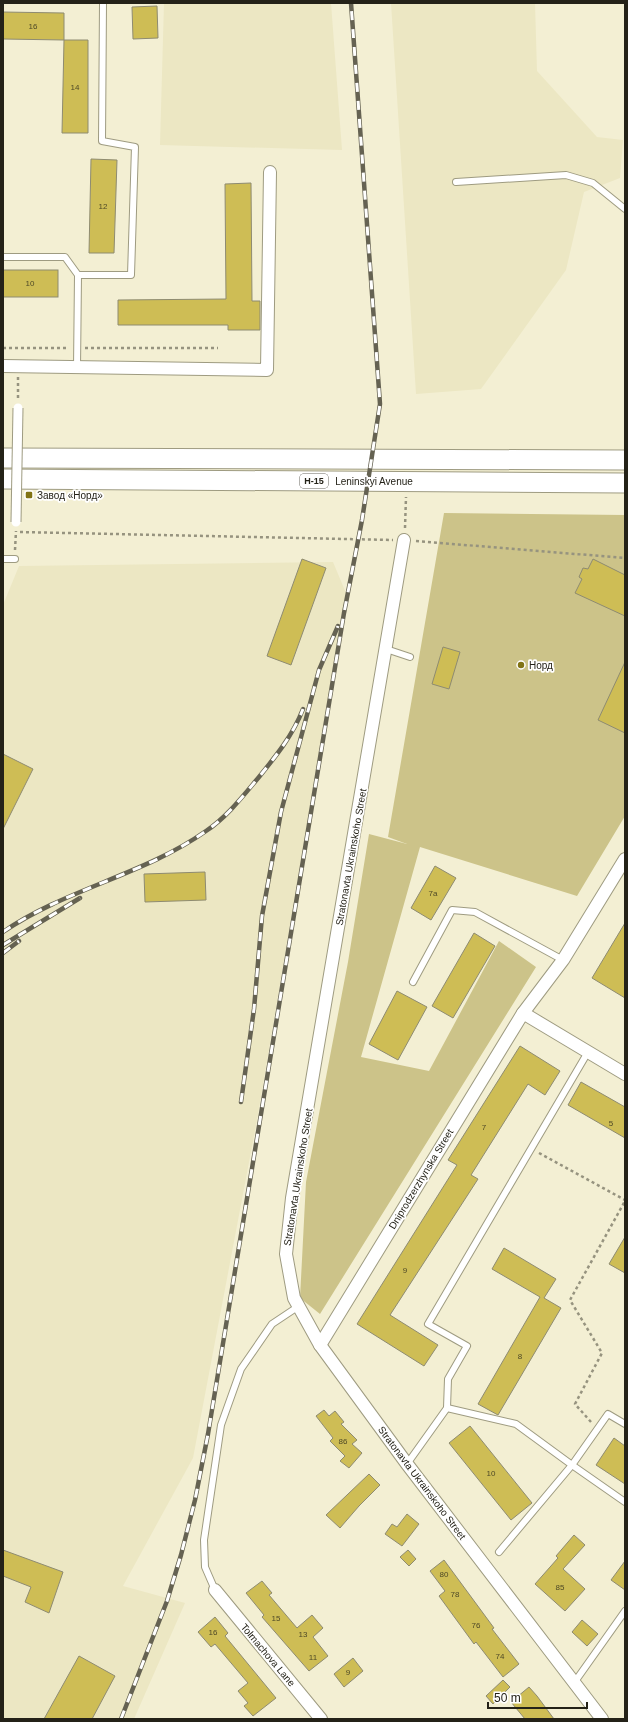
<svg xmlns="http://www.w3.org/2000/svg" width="628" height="1722" font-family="Helvetica,sans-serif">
  <rect width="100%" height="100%" fill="#f3efd3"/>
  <g fill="#ece7c3">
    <path d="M164 3H331L342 150 160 145Z"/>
    <path d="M391 3H535L537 71 597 137 623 140 620 178 584 192 566 270 481 389 416 394Z"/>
    <path d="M333 562 346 593 257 1120 193 1458 123 1586 185 1603 134 1719H3V605L19 566Z"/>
  </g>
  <path fill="#ccc389" d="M444 513 625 515V816L577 896 420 847 361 1057 429 1071 499 941 536 967 320 1314 300 1298 306 1182 348 962 369 834 407 844 388 837Z"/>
  <g fill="#cebd55" stroke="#8e8b71">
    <path d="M157 6 158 38 133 39 132 7Z"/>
    <path d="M3 12 64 13V40L3 39Z"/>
    <path d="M64 40H88V133H62Z"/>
    <path d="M91 159 117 160 114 253H89Z"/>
    <path d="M251 183 252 301H260V330H228V325H118V300L226 299 225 184Z"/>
    <rect x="3" y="270" width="55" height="27"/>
    <path d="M302 559 326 568 291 665 267 656Z"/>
    <path d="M593 559 625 575V616L575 593 582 579 579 577 583 568 588 569Z"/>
    <path d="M443 647 460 652 449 689 432 684Z"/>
    <path d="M625 662V733L598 720Z"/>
    <path d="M3 754 33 769 3 829Z"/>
    <path d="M435 866 456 878 431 920 411 908Z"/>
    <path d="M205 872 206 900 145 902 144 874Z"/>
    <path d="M625 923V998L592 978Z"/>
    <path d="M474 933 495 946 453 1018 432 1006Z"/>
    <path d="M397 991 427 1007 398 1060 369 1044Z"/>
    <path d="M520 1046 560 1071 545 1095 528 1084 471 1175 478 1179 390 1315 438 1345 424 1366 357 1324 457 1165 448 1160Z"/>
    <path d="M581 1082 625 1107V1138L568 1105Z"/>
    <path d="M625 1237V1273L609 1264Z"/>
    <path d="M504 1248 556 1279 544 1298 561 1308 498 1415 478 1404 540 1297 492 1269Z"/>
    <path d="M324 1410 329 1416 335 1411 344 1422 341 1424 357 1440 352 1444 362 1453 349 1468 340 1461 345 1456 330 1441 333 1438 316 1416Z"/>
    <path d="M470 1426 532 1503 511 1520 449 1443Z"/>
    <path d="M614 1438 625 1446V1484L596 1465Z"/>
    <path d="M369 1474 380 1485 359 1506 340 1528 326 1515Z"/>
    <path d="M407 1514 419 1524 402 1546 385 1534 392 1524 397 1527Z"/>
    <path d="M574 1535 585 1545 563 1569 585 1589 565 1611 535 1584 558 1558 556 1556Z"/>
    <path d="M3 1550 63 1572 49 1613 25 1602 31 1587 3 1576Z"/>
    <path d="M408 1550 416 1559 409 1566 400 1557Z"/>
    <path d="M444 1560 494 1628 492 1629 519 1664 503 1677 476 1642 474 1644 439 1596 445 1591 430 1571Z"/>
    <path d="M625 1561V1590L611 1580Z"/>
    <path d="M262 1581 272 1593 269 1595 297 1628 312 1615 323 1628 313 1637 328 1656 309 1671 262 1617 264 1615 246 1593Z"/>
    <path d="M215 1617 228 1633 225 1636 276 1698 253 1716 244 1706 248 1703 238 1691 248 1683 215 1644 211 1647 198 1632Z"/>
    <path d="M582 1620 598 1634 587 1646 572 1632Z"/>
    <path d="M79 1656 115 1676 92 1719H44Z"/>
    <path d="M353 1658 363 1671 344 1687 334 1674Z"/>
    <path d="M503 1680 510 1687 493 1704 486 1696Z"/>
    <path d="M529 1687 537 1696 554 1719H525L511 1702Z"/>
  </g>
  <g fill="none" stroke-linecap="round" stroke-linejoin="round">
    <g stroke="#9e9b81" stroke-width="8">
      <g id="service">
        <path d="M456 182 566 175 593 183 625 209"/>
        <path d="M3 257H65L78 275 77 368"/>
        <path d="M78 275H131L135 147 102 141 103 3"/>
        <path d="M3 559H15"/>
        <path d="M386 649 410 657"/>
        <path d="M413 982 452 910 475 912 563 960"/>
        <path d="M447 1408 448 1379 467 1346 428 1324 588 1052"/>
        <path d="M625 1424 608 1414 572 1465 625 1502"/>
        <path d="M407 1464 447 1408 516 1424 572 1465 499 1552"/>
        <path d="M215 1590 205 1567 204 1540 221 1425 241 1369 272 1324 299 1306"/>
        <path d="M574 1683 625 1611"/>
      </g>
    </g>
    <g stroke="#9e9b81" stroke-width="14">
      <g id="minor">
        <path d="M3 366 267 370 270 172"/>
        <path d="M404 540 292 1198 286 1254 294 1298 320 1345 407 1464 602 1719"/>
        <path d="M523 1013 625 1074"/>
        <path d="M320 1345 523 1013 563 960 625 859"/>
        <path d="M215 1590 321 1719"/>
      </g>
    </g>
    <g stroke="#9e9b81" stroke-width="21">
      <g id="primary">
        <path d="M3 458 625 460"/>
        <path d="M3 479 625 483"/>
      </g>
    </g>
    <g stroke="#96937f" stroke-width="2.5" stroke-dasharray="3 3" stroke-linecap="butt">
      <path d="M3 348H68"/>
      <path d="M85 348H218"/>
      <path d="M18 398V377"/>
      <path d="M405 528 406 497"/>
      <path d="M20 532 393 540"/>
      <path d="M416 541 625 558"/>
      <path d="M15 550 16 531"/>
      <path d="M539 1153 625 1200"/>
      <path d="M591 1422 575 1404 602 1353 570 1300 625 1201"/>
    </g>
    <use href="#service" stroke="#fff" stroke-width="6"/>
    <use href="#minor" stroke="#fff" stroke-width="12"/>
    <use href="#primary" stroke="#fff" stroke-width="19"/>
    <g stroke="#656252" stroke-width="4.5">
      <g id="rail">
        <path d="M3 932C65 889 144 875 206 831 227 817 243 796 259 777 276 756 293 735 303 709"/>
        <path d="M3 945 80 898"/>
        <path d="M3 953 19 941"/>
        <path d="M241 1102 254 1009 262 916 281 812 319 670 338 626"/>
        <path d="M121 1719 167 1601 181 1555 195 1500 208 1434 344 613 362 520 380 404 351 3"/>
      </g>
    </g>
    <use href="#rail" stroke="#fff" stroke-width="3" stroke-dasharray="9" stroke-linecap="butt"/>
    <g stroke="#9e9b81" stroke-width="11" stroke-linecap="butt">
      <path id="pedestrian-bridge" d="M16 522 18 408"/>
    </g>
    <use href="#pedestrian-bridge" stroke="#fff" stroke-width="9"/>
  </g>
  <g fill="#817314" stroke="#fff" stroke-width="1.5">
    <rect x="25" y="491" width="8" height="8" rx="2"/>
    <circle cx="521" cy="665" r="4"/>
  </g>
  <g text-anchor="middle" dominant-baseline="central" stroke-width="3.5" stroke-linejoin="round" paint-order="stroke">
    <g font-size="8" fill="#4e4927">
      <text x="33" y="26">16</text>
      <text x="75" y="87">14</text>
      <text x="103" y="206">12</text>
      <text x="30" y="283">10</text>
      <text x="433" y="893">7а</text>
      <text x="611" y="1123">5</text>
      <text x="484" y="1127">7</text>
      <text x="405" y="1270">9</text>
      <text x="520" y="1356">8</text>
      <text x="343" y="1441">86</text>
      <text x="491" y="1473">10</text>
      <text x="444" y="1574">80</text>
      <text x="560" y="1587">85</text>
      <text x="455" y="1594">78</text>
      <text x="276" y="1618">15</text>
      <text x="476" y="1625">76</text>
      <text x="213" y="1632">16</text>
      <text x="303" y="1634">13</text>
      <text x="500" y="1656">74</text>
      <text x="313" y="1657">11</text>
      <text x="348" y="1672">9</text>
    </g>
    <rect fill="#fff" stroke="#66645d" stroke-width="1" x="300" y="474" width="28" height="14" rx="3"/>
    <g font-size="9" font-weight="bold" fill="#242218">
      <text x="314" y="481">Н-15</text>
    </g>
    <g font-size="10" fill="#242218" stroke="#fff">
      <text x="374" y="481">Leninskyi Avenue</text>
      <text transform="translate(351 857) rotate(-80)">Stratonavta Ukrainskoho Street</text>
      <text transform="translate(298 1177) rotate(-81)">Stratonavta Ukrainskoho Street</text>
      <text transform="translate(421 1179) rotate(-59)">Dniprodzerzhynska Street</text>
      <text transform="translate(422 1483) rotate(53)">Stratonavta Ukrainskoho Street</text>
      <text transform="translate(268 1655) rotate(50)">Tolmachova Lane</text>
    </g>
    <g font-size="10" fill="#242218" stroke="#fff" text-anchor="start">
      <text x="37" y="495">Завод «Норд»</text>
      <text x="529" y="665">Норд</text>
    </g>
  </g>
  <rect width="628" height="1722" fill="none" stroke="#242218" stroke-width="8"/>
  <path d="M488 1702v6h99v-6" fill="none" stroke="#242218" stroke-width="2"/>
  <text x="494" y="1702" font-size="12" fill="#242218" stroke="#ffffff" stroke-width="3" paint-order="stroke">50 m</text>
</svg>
